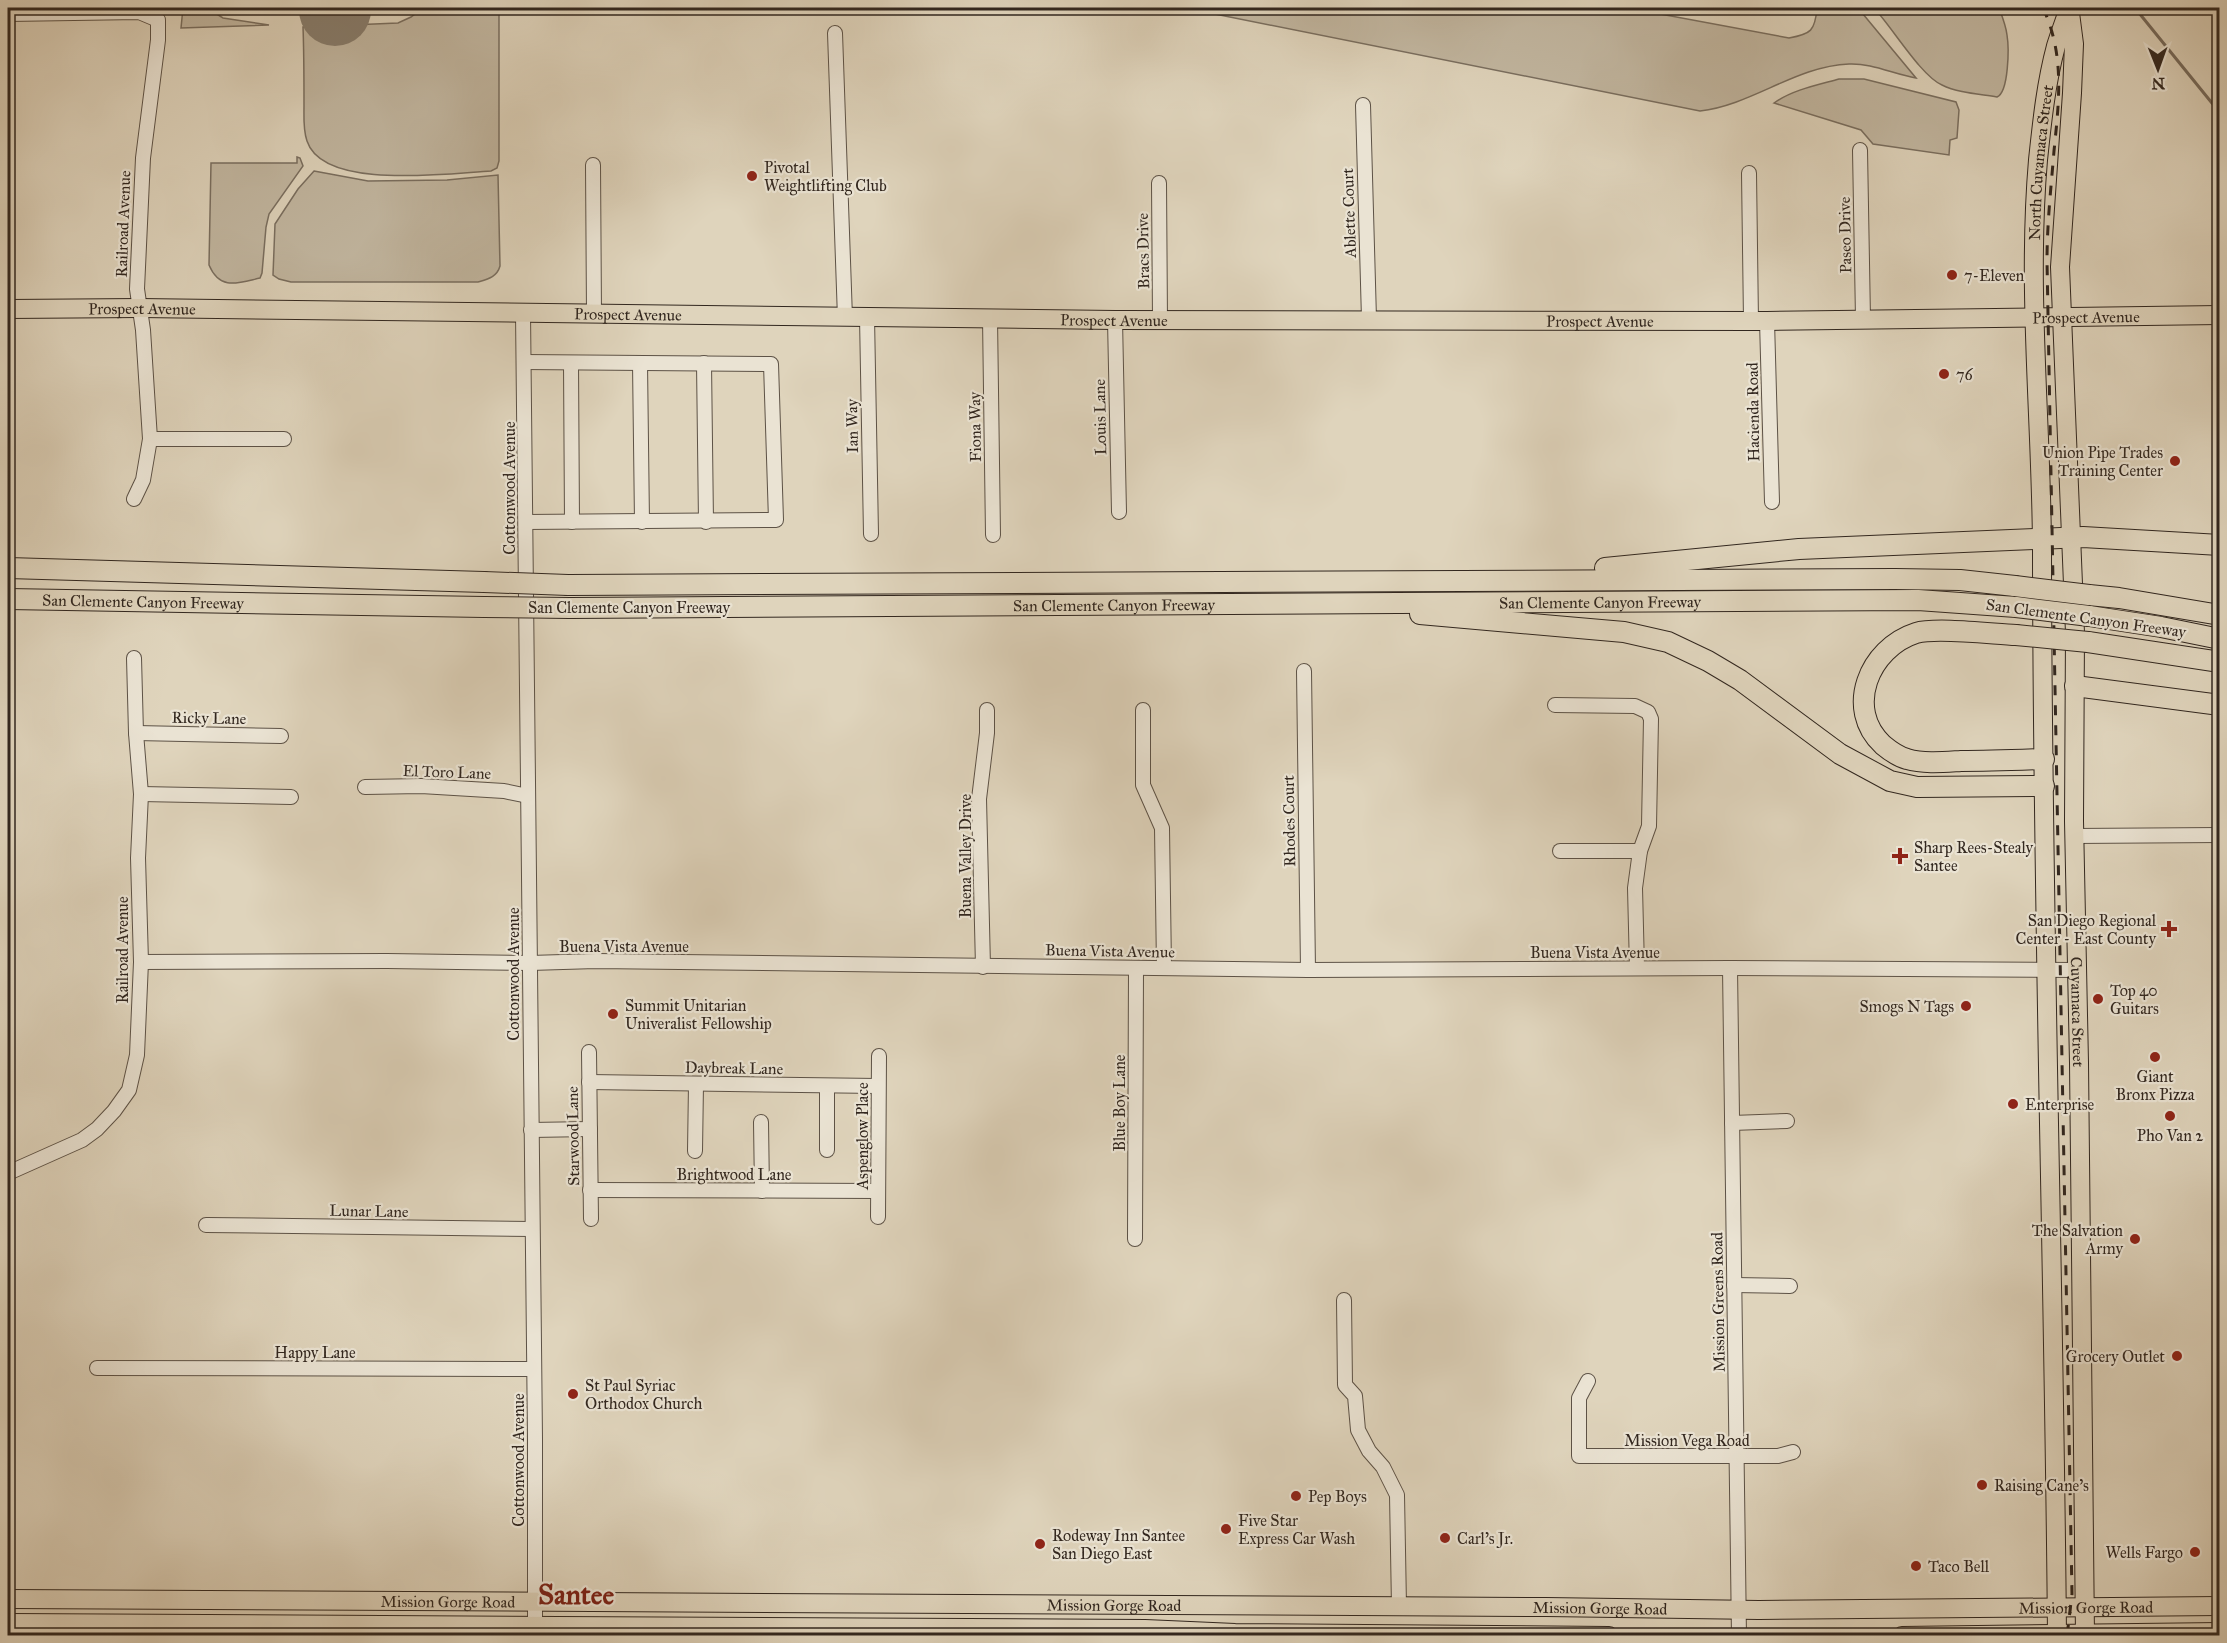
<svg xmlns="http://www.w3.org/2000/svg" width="2227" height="1643" font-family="'IM FELL Great Primer',serif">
  <rect width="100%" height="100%" fill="#dfd4bc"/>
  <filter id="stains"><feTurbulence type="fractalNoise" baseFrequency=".00333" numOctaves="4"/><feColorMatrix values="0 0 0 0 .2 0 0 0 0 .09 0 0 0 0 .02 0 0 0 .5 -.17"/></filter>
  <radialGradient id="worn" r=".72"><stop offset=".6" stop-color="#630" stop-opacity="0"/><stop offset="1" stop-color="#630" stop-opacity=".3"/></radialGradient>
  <g fill="#c2b7a1" stroke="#7a6f60" stroke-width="1.5">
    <path d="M183 8H198L200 12 207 8 223 18 269 25 181 28Z"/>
    <path d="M423 8H499V161L497 168 491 171C450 173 323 191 307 141 303 130 304 117 304 105 304 79 304 53 303 27L398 23 411 17Z"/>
    <path d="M1185 8H1628L1789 38C1811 34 1815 31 1817 8H1858L1916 78C1893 74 1872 63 1849 64 1796 66 1752 105 1700 111Z"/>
    <path d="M1874 8H1999C2002 16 2006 26 2007 35 2009 47 2009 92 1997 97 1979 94 1958 93 1942 85 1921 76 1892 27 1874 8Z"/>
    <path d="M1839 79H1864L1956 102 1959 110 1957 138 1950 140 1949 155 1873 144 1861 130 1774 103C1792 90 1817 85 1839 79Z"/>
    <path d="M297 157 300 158 303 166 269 214 266 227 262 273 260 278C238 283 220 291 209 265L211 163H297Z"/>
    <path d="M314 171 368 181 447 180 498 175 500 266C497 277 488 279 478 282H291L279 279 273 275 275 224 298 189Z"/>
  </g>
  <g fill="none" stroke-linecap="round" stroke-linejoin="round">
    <path stroke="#766b5d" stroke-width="3" d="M2135 8 2220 113"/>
    <path stroke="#887e6e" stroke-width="72" d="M335 8V10"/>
    <g stroke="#5d5246" stroke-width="16">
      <g id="minor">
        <path d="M8 14 139 12 158 20V40L143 158 137 289 143 330 150 439 143 480 134 499"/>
        <path d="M835 33 845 318"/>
        <path d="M1363 105 1369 319"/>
        <path d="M1860 150 1863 319"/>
        <path d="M593 165 594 314"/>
        <path d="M1749 173 1751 321"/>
        <path d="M1159 183 1160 320"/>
        <path d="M523 313 535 1439V1636"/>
        <path d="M867 317 871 534"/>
        <path d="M990 318 993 535"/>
        <path d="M1115 320 1119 512"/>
        <path d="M1767 321 1772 502"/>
        <path d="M524 362 771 364 776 520 526 522"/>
        <path d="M571 363 572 522"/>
        <path d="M640 363 642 522"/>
        <path d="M704 363 706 522"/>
        <path d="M150 439H284"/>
        <path d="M1304 671 1308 970"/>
        <path d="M1555 705 1635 706 1648 712 1651 719 1649 826 1640 851 1635 888 1637 968"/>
        <path d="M1143 710V785L1162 828 1164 968"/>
        <path d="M136 733 281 736"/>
        <path d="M365 787 421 786 504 791 528 796"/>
        <path d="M141 794 291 797"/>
        <path d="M2074 836 2220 835"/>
        <path d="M1560 851H1640"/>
        <path d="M141 962 387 961 530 963 596 961 1308 970 1730 968 2078 970"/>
        <path d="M983 967 979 799 987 733V710"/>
        <path d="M1730 968 1739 1636"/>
        <path d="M589 1052 591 1219"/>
        <path d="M589 1082 878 1086"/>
        <path d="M827 1086V1150"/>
        <path d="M761 1122 762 1191"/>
        <path d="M1732 1123 1787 1121"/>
        <path d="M531 1130 590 1129"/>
        <path d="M695 1151 696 1084"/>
        <path d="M8 1173 82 1140 97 1129 114 1111 129 1090 137 1055 141 962 138 858 141 794 136 733 134 658"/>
        <path d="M590 1190 878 1191"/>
        <path d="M878 1217 879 1056"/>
        <path d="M206 1225 532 1229"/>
        <path d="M1135 1239 1136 968"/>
        <path d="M1734 1285 1790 1286"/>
        <path d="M1344 1300 1345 1385 1355 1396 1358 1430 1369 1451 1383 1467 1397 1495 1399 1606"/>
        <path d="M97 1368 534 1369"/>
        <path d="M1588 1381 1579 1398V1456H1778L1793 1452"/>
      </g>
    </g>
    <g stroke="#32271f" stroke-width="20">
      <g id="major">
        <path id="s1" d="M2070 13 2074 44 2072 93 2060 267 2075 633 2074 821 2079 1063 2085 1636"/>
        <path id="s2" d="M8 309 140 308 1115 320 1767 321 2220 315"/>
        <path id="s3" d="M8 1599 1546 1607 1759 1610 2220 1606"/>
        <path d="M8 1623 1145 1629 1235 1633 1609 1636"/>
        <path d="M1902 1636 2220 1632"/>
        <path id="s4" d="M2057 1636C2054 1272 2042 908 2042 545 2041 416 2027 288 2038 160 2042 122 2046 83 2056 46 2060 33 2065 20 2069 8"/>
      </g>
    </g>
    <g stroke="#32271f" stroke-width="22">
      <g id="highway">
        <path d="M8 568 484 582"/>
        <path d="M1605 568 1799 549 2083 537 2220 545"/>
        <path d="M568 585 1895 579 1960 580 2015 586"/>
        <path d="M2089 595 2119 598 2220 615"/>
        <path id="s5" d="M8 599 484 607"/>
        <path id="s6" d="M570 608 1918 600 2016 607"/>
        <path d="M1420 614 1624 632 1668 642 1708 661 1740 680 1840 754 1890 781 1917 787 2044 786"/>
        <path d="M2089 616 2161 627 2220 639"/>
        <path d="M2016 635C1993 634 1936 627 1916 633 1869 648 1844 709 1883 745 1889 750 1899 757 1907 759 1924 764 1944 762 1961 761 1989 761 2016 760 2044 759"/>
        <path d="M2088 642 2220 662"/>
        <path d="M2075 686 2220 705"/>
      </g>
    </g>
    <use href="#minor" stroke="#eae3d3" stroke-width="14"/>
    <use href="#major" stroke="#dfd4bc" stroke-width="18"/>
    <use href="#highway" stroke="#dfd4bc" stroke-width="20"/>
    <path stroke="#32271f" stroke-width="3" stroke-dasharray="10 10" stroke-linecap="butt" d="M2043 8C2065 55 2059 101 2054 151 2051 188 2047 224 2047 261L2072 1594 2067 1636"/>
    <g stroke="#32271f" stroke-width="22" stroke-linecap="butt">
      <g id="highway-bridge">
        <path d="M484 582 568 585"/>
        <path d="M2015 586 2089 595"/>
        <path d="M484 607 570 608"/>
        <path d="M2016 607 2089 616"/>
        <path d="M2016 635 2088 642"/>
      </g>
    </g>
    <use href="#highway-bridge" stroke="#dfd4bc" stroke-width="20"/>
  </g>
  <g fill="#8f2418" stroke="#eae3d3" stroke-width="2">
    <circle cx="752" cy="176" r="6"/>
    <circle cx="1952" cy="275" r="6"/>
    <circle cx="1944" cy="374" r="6"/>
    <circle cx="2175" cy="461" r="6"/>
    <path d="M1897 847h6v6h6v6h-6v6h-6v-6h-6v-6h6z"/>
    <path d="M2166 920h6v6h6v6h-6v6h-6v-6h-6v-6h6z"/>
    <circle cx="2098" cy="999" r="6"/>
    <circle cx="1966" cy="1006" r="6"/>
    <circle cx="613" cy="1014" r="6"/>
    <circle cx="2155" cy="1057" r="6"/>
    <circle cx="2013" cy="1104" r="6"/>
    <circle cx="2170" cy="1116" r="6"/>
    <circle cx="2135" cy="1239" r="6"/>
    <circle cx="2177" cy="1356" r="6"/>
    <circle cx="573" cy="1394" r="6"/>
    <circle cx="1982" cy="1485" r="6"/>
    <circle cx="1296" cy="1496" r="6"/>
    <circle cx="1226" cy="1529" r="6"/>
    <circle cx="1445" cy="1538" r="6"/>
    <circle cx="1040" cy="1544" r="6"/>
    <circle cx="2195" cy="1552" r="6"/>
    <circle cx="1916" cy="1566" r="6"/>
  </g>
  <g text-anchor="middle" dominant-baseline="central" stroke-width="4.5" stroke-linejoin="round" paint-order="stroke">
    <g font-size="16" fill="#32271f" stroke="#eae3d3">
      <text stroke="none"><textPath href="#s4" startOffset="1474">North Cuyamaca Street</textPath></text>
      <text transform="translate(1349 213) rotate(-92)">Ablette Court</text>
      <text transform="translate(123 224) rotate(-88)">Railroad Avenue</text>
      <text transform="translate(1845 235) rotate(-91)">Paseo Drive</text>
      <text transform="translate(1143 251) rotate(-91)">Bracs Drive</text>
      <text stroke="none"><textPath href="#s2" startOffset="134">Prospect Avenue</textPath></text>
      <text stroke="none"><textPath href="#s2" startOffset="620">Prospect Avenue</textPath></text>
      <text stroke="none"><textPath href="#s2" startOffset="2078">Prospect Avenue</textPath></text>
      <text stroke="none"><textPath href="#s2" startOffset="1106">Prospect Avenue</textPath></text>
      <text stroke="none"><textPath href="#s2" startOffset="1592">Prospect Avenue</textPath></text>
      <text transform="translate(1753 412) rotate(-91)">Hacienda Road</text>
      <text transform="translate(1100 417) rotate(-91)">Louis Lane</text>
      <text transform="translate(852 426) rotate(-91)">Ian Way</text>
      <text transform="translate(975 427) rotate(-91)">Fiona Way</text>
      <text transform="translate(509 488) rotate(-90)">Cottonwood Avenue</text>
      <text stroke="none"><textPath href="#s5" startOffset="135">San Clemente Canyon Freeway</textPath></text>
      <text stroke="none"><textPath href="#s6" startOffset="1030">San Clemente Canyon Freeway</textPath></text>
      <text stroke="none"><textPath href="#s6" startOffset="544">San Clemente Canyon Freeway</textPath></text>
      <text x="629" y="607">San Clemente Canyon Freeway</text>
      <text transform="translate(2086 618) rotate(8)">San Clemente Canyon Freeway</text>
      <text transform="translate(209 718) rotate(1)">Ricky Lane</text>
      <text transform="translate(447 772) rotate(2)">El Toro Lane</text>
      <text transform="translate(1289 821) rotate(-91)">Rhodes Court</text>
      <text transform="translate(965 856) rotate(-90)">Buena Valley Drive</text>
      <text x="624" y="946">Buena Vista Avenue</text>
      <text transform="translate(122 950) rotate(-90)">Railroad Avenue</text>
      <text transform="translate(1110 951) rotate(1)">Buena Vista Avenue</text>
      <text x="1595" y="952">Buena Vista Avenue</text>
      <text transform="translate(513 974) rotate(-90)">Cottonwood Avenue</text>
      <text stroke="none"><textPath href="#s1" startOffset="1000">Cuyamaca Street</textPath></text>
      <text transform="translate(734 1068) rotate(1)">Daybreak Lane</text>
      <text transform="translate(1119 1103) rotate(-90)">Blue Boy Lane</text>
      <text transform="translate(573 1136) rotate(-91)">Starwood Lane</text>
      <text transform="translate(862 1136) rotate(-90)">Aspenglow Place</text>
      <text x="734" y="1174">Brightwood Lane</text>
      <text transform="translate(369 1211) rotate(1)">Lunar Lane</text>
      <text transform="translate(1718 1302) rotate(-91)">Mission Greens Road</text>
      <text x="315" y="1352">Happy Lane</text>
      <text x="1687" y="1440">Mission Vega Road</text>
      <text transform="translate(518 1460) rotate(-90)">Cottonwood Avenue</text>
      <text stroke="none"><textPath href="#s3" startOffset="440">Mission Gorge Road</textPath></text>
      <text stroke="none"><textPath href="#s3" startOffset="1106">Mission Gorge Road</textPath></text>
      <text stroke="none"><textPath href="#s3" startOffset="1592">Mission Gorge Road</textPath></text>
      <text stroke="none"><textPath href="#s3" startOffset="2078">Mission Gorge Road</textPath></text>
    </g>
    <g font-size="16" fill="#32271f" stroke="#eae3d3" text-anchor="start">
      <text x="764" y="167">Pivotal<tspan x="764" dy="18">Weightlifting Club</tspan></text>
      <text x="1964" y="275">7-Eleven</text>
      <text x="1956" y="374">76</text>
      <text x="2163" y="452" text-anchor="end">Union Pipe Trades<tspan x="2163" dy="18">Training Center</tspan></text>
      <text x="1914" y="847">Sharp Rees-Stealy<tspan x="1914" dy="18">Santee</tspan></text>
      <text x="2156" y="920" text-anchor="end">San Diego Regional<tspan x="2156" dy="18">Center - East County</tspan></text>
      <text x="2110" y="990">Top 40<tspan x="2110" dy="18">Guitars</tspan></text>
      <text x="625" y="1005">Summit Unitarian<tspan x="625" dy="18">Univeralist Fellowship</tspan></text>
      <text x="1954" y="1006" text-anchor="end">Smogs N Tags</text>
      <text x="2155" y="1076" text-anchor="middle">Giant<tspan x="2155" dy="18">Bronx Pizza</tspan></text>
      <text x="2025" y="1104">Enterprise</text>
      <text x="2170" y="1135" text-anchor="middle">Pho Van 2</text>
      <text x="2123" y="1230" text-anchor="end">The Salvation<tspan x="2123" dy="18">Army</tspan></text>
      <text x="2165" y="1356" text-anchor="end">Grocery Outlet</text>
      <text x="585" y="1385">St Paul Syriac<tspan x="585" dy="18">Orthodox Church</tspan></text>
      <text x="1994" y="1485">Raising Cane's</text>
      <text x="1308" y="1496">Pep Boys</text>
      <text x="1238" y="1520">Five Star<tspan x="1238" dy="18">Express Car Wash</tspan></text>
      <text x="1052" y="1535">Rodeway Inn Santee<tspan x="1052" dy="18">San Diego East</tspan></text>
      <text x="1457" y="1538">Carl's Jr.</text>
      <text x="2183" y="1552" text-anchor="end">Wells Fargo</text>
      <text x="1928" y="1566">Taco Bell</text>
    </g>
    <g font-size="28" font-weight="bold" fill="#7a1f14" stroke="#eae3d3">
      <text x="576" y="1594">Santee</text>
    </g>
  </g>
  <rect width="2227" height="1643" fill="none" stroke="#dfd4bc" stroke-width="30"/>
  <rect x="9" y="9" width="2209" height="1625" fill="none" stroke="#32271f" stroke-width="3"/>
  <rect x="15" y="15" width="2197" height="1613" fill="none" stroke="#32271f" stroke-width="1.5"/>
  <g transform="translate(2158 69) rotate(179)" stroke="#eae3d3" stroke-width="4.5" paint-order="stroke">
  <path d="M0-4.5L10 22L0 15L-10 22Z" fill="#32271f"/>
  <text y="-9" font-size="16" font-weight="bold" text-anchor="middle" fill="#32271f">N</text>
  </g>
  <rect width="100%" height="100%" filter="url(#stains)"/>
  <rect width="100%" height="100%" fill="url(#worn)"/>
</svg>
